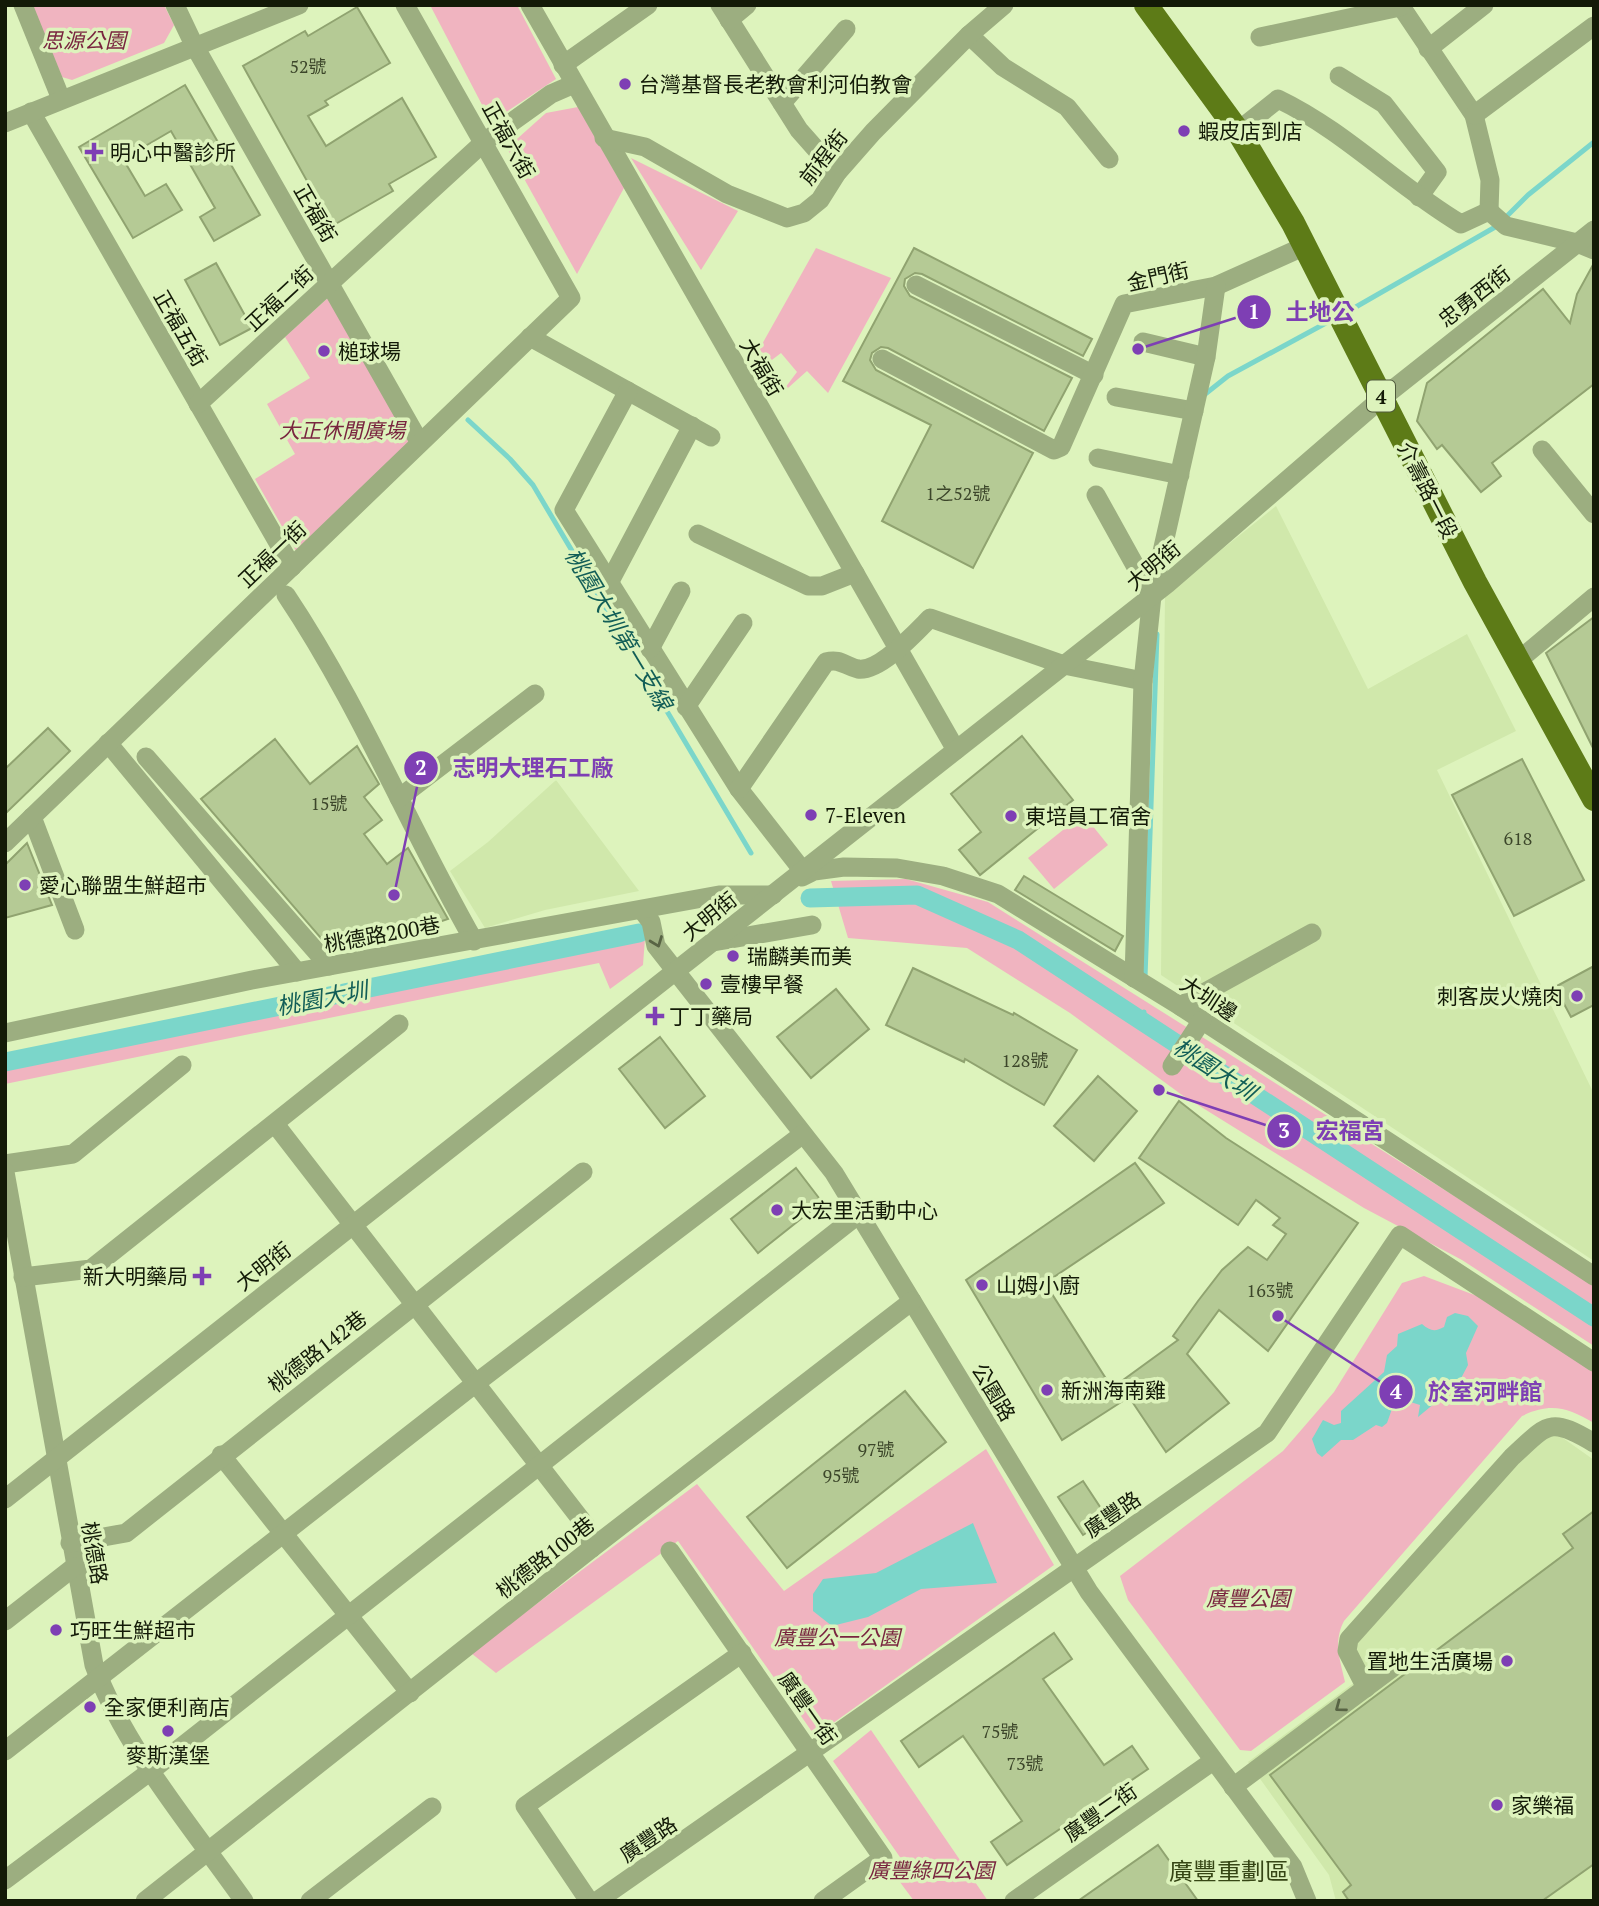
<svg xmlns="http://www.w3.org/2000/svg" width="1599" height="1906" font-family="'PT Serif','Noto Sans TC',serif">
  <rect width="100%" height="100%" fill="#ddf3bc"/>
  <g fill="#d0e8ab">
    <path d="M1276 506 1368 689 1467 634 1516 731 1437 770 1594 1094V1261L1161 975 1165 595Z"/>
    <path d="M556 780 639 891 545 910 485 928 450 871 488 842Z"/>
    <path d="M1553 1431 1594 1460V1901H1336L1329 1875 1248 1762 1363 1676 1349 1645 1534 1432Z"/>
  </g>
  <g fill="#f0b4c0">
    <path d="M32 5H164L174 25 164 43 72 80 62 77Z"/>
    <path d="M430 5H517L556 79 491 122Z"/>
    <path d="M578 107 624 188 577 274 507 148 546 113Z"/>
    <path d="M631 158 738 211 701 270Z"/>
    <path d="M816 248 891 278 828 393 807 371 779 396 797 372 781 353 764 366 756 355Z"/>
    <path d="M330 296 409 443 296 551 255 479 295 454 267 404 310 378 285 337Z"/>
    <path d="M1083 814 1108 845 1054 889 1028 858Z"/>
    <path d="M906 879 988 902 1594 1284V1346L1462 1260 1364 1208 1182 1095 1070 1013 967 948 848 938 831 881Z"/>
    <path d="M645 938 643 965 610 989 599 963 5 1084V1067Z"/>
    <path d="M1424 1276 1485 1299 1594 1371V1423C1568 1408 1551 1402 1522 1416L1344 1621C1333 1642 1340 1660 1345 1682L1251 1751 1240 1750 1128 1600 1120 1576 1283 1451 1334 1392 1402 1283Z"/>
    <path d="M986 1449 1054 1565 815 1736 678 1541 496 1673 471 1653 697 1484 784 1591Z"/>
    <path d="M871 1730 988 1901H914L894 1874 902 1860 833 1761Z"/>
  </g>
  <g fill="#7bd6ca">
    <path d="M1455 1313 1468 1316 1478 1326 1466 1353 1468 1365 1458 1384 1418 1417 1420 1405 1404 1400 1400 1406H1393L1387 1423 1382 1427 1376 1425 1353 1440H1341L1322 1457 1317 1453 1312 1439C1316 1433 1319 1426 1323 1420L1334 1425 1341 1423V1411L1384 1372 1387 1355 1397 1346 1398 1334 1422 1324C1430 1331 1435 1332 1444 1327L1447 1317Z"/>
    <path d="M973 1523 997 1583 921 1589 868 1617 832 1626 813 1611V1594L823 1579 876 1573Z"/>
  </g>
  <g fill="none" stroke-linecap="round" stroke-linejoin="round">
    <g stroke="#7bd6ca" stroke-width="5">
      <path d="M1504 219 1528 195 1594 142"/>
      <path d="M1354 308 1497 226"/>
      <path d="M1204 395 1228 376 1326 323"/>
      <path d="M468 420 510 459 533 485 751 853"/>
      <path d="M1145 978 1157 634"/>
      <path d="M1143 1022 1144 1012"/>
    </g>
    <g stroke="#7bd6ca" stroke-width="19">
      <path d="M810 898 917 895 1018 940 1594 1317"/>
      <path d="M5 1062 639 933"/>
    </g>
  </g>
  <g fill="#b5ca95" stroke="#90a370" stroke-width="2">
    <path d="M357 7 390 63 325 101 328 105 308 116 326 146 402 98 436 157 389 184 393 191 332 226 243 66 305 31 308 36Z"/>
    <path d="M185 85 260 215 214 241 200 217 215 208 171 131 123 159 145 196 166 184 182 210 133 238 79 147Z"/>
    <path d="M914 248 1092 339 1083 356 922 274 915 273 905 279 904 286 910 296 1072 378 1044 431 888 348 881 347 872 353 870 360 876 370 1033 453 973 568 882 521 931 425 843 381Z"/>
    <path d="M216 263 252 328 220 345 185 280Z"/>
    <path d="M1594 263V384L1492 463 1501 476 1481 492 1442 445 1437 449 1417 421 1427 383 1543 289 1570 323 1577 294Z"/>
    <path d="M1594 617V750L1546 653Z"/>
    <path d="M48 728 70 751 5 814V769Z"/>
    <path d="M1022 736 1073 800 980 875 959 850 981 832 951 794Z"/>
    <path d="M275 739 310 784 357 746 379 784 364 797 382 820 364 834 387 864 408 848 448 919 362 948 346 950 342 944 332 951 201 799Z"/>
    <path d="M1522 759 1584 880 1514 916 1452 795Z"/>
    <path d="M27 843 52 905 5 918V865Z"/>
    <path d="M1024 876 1123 936 1115 951 1015 890Z"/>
    <path d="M1594 966V1005L1571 1017 1555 987Z"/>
    <path d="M913 968 1013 1015 1014 1013 1077 1050 1044 1105 965 1059 964 1062 886 1025Z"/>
    <path d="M836 989 869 1029 811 1078 777 1037Z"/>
    <path d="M660 1037 705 1096 665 1128 619 1069Z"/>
    <path d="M1098 1076 1137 1111 1094 1161 1054 1126Z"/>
    <path d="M1179 1101 1226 1138 1358 1223 1268 1351 1219 1310 1187 1354 1229 1403 1166 1452 1129 1397 1062 1440 966 1280 1135 1163 1164 1203 1045 1283 1112 1388 1178 1340 1173 1336 1198 1301 1222 1270 1248 1247 1267 1260 1286 1234 1273 1225 1280 1218 1256 1200 1238 1225 1139 1158Z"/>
    <path d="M796 1168 822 1202 758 1253 731 1219Z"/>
    <path d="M905 1391 946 1442 787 1568 747 1517Z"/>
    <path d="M1083 1481 1108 1519 1083 1535 1058 1497Z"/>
    <path d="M1594 1511V1864L1542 1901H1349L1343 1892 1351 1885 1270 1775 1573 1548 1563 1534Z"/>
    <path d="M1054 1633 1072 1659 1043 1679 1104 1765 1132 1746 1148 1769 1007 1865 991 1842 1022 1821 963 1736 919 1767 901 1741Z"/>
    <path d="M1158 1845 1198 1901H1078Z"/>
  </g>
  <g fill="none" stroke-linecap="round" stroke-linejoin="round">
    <g stroke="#9cae80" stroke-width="19">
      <path d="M23 5 61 99"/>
      <path d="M175 5 194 45 420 443"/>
      <path d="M530 5 956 750"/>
      <path d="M720 5 799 130 837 173"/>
      <path d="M1400 5 1474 115 1490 180 1489 211"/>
      <path d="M729 20 747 5"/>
      <path d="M969 35 1003 67 1067 107 1109 159"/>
      <path d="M1260 37 1400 7"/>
      <path d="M1428 49 1484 5"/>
      <path d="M563 65 648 5"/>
      <path d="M1339 76 1384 104 1437 172 1419 197"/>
      <path d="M782 103 846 29"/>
      <path d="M31 112 292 567"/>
      <path d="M1474 115 1594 26"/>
      <path d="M5 123 299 5"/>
      <path d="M1238 131 1278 99C1345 131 1397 186 1461 224L1489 211 1506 226 1577 243 1594 250"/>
      <path d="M604 138 645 147 727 194 787 218 804 213 820 200 837 173 873 132 969 35 1004 5"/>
      <path d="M916 285 1094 375"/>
      <path d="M530 337 711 437"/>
      <path d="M1143 342 1206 357"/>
      <path d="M882 359 1054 450 1061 447 1124 304 1216 286 1305 246"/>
      <path d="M628 391 564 510 739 789 803 871"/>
      <path d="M1116 397 1194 411"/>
      <path d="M198 404 484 142 551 94 574 84"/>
      <path d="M1542 450 1594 514"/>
      <path d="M1098 458 1180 475"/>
      <path d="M1096 495 1152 596"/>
      <path d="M698 534 808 586H822L855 573"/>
      <path d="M609 583 692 426"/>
      <path d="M286 595C359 704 409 827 474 941"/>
      <path d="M650 649 681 591"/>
      <path d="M1519 660 1594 597"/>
      <path d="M686 707 743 623"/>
      <path d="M108 743 297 972"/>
      <path d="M146 757 329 966"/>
      <path d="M739 789 826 662C840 658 845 666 858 669 880 672 916 632 930 618L1064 665 1143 681"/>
      <path d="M399 798 535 694"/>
      <path d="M32 817 75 930"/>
      <path d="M5 843 571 298 405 5"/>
      <path d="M802 877 814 871 844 867 897 868 943 876 998 894 1180 1006 1594 1276"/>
      <path d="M642 910 651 922 656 946 834 1173 1089 1592 1293 1867 1307 1901"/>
      <path d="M713 942 812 925"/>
      <path d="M1134 978 1143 681 1152 596 1206 357 1216 286"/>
      <path d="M1180 1006 1312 933"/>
      <path d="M5 1033 252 980 719 895H773"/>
      <path d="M1172 1066 1202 1020"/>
      <path d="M275 1124 586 1526 592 1548"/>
      <path d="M5 1164 73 1154 182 1065"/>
      <path d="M5 1172 94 1665C125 1749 192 1827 244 1901"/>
      <path d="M23 1277 91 1269 399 1024"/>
      <path d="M221 1455 410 1693"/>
      <path d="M5 1499 1167 584 1382 398 1594 230"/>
      <path d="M70 1543 126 1533 583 1172"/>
      <path d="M670 1551 883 1858 823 1901"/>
      <path d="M5 1621 74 1567"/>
      <path d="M1366 1688 1347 1651 1349 1639 1512 1457C1548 1424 1549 1416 1594 1443"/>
      <path d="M5 1751 476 1383 803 1134"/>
      <path d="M1233 1787 1395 1666"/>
      <path d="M5 1880 152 1770 859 1214"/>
      <path d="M145 1901 592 1548 912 1301"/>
      <path d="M310 1901 432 1807"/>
      <path d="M589 1901 525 1806 742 1653"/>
      <path d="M597 1901 1267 1433 1400 1235 1594 1362"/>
      <path d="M1014 1901 1213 1761"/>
    </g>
    <path stroke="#5d7b17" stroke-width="24" d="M1146 5 1238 131 1293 223 1475 582 1594 799"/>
  </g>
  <defs><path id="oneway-chevron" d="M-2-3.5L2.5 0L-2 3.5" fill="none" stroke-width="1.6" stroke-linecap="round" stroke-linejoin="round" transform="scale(1.75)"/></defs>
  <g stroke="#586444">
    <use href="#oneway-chevron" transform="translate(657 942) rotate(69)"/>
    <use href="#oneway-chevron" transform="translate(1340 1707) rotate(143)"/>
  </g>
  <g fill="#7e3fb4" stroke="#ddf3bc" stroke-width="2.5">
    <circle cx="625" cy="84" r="7"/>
    <circle cx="1184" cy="131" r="7"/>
    <path d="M90.5 141.5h7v7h7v7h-7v7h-7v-7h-7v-7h7z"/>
    <circle cx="324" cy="351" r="7"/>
    <circle cx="811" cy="815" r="7"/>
    <circle cx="1011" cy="816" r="7"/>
    <circle cx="25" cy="885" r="7"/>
    <circle cx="733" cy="956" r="7"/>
    <circle cx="706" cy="984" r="7"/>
    <circle cx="1577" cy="996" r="7"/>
    <path d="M651.5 1005.5h7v7h7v7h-7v7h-7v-7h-7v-7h7z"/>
    <circle cx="777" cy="1210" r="7"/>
    <path d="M198.5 1265.5h7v7h7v7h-7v7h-7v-7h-7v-7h7z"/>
    <circle cx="982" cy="1285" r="7"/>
    <circle cx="1047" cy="1390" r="7"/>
    <circle cx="56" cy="1630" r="7"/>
    <circle cx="1507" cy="1661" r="7"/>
    <circle cx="90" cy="1707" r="7"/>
    <circle cx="168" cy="1731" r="7"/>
    <circle cx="1497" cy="1805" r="7"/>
  </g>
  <g text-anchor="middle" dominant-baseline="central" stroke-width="7" stroke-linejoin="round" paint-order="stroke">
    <g font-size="18" fill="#3c462a">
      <text x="308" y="66">52號</text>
      <text x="958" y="493">1之52號</text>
      <text x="329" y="803">15號</text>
      <text x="1518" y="838">618</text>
      <text x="1025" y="1060">128號</text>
      <text x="1270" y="1290">163號</text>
      <text x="876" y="1449">97號</text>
      <text x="841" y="1475">95號</text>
      <text x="1000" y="1731">75號</text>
      <text x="1025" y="1763">73號</text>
    </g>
    <rect fill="#ddf3bc" stroke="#505b3d" stroke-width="2" x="1367" y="380.5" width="28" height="31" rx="5"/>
    <g font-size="19" font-weight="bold" fill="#131a07">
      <text x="1381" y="396">4</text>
    </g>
    <g font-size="21" font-style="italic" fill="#79253f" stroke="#ddf3bc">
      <text x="84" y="40">思源公園</text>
      <text x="342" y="430">大正休閒廣場</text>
      <text x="1248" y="1598">廣豐公園</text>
      <text x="837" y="1637">廣豐公一公園</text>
      <text x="931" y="1870">廣豐綠四公園</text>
    </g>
    <g font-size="21" fill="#131a07" stroke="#ddf3bc" text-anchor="start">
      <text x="639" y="84">台灣基督長老教會利河伯教會</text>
      <text x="1198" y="131">蝦皮店到店</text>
      <text x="110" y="152">明心中醫診所</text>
      <text x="338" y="351">槌球場</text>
      <text x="825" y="815">7-Eleven</text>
      <text x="1025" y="816">東培員工宿舍</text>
      <text x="39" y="885">愛心聯盟生鮮超市</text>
      <text x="747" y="956">瑞麟美而美</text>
      <text x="720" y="984">壹樓早餐</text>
      <text x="1563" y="996" text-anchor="end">刺客炭火燒肉</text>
      <text x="669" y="1016">丁丁藥局</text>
      <text x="791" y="1210">大宏里活動中心</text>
      <text x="188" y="1276" text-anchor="end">新大明藥局</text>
      <text x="996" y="1285">山姆小廚</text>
      <text x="1061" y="1390">新洲海南雞</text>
      <text x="70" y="1630">巧旺生鮮超市</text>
      <text x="1493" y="1661" text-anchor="end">置地生活廣場</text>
      <text x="104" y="1707">全家便利商店</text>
      <text x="168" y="1755" text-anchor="middle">麥斯漢堡</text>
      <text x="1511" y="1805">家樂福</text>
    </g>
    <g font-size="21" fill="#131a07" stroke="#ddf3bc">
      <text transform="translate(509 140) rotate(61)">正福六街</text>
      <text transform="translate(823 157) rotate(-52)">前程街</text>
      <text transform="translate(316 213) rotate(60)">正福街</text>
      <text transform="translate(1158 276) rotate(-13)">金門街</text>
      <text transform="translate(1474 296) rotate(-38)">忠勇西街</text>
      <text transform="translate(279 298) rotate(-43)">正福二街</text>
      <text transform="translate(181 328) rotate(60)">正福五街</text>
      <text transform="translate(762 367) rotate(60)">大福街</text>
      <text transform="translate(1428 490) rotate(63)">介壽路一段</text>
      <text transform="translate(272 554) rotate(-44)">正福一街</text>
      <text transform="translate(1153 565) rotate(-40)">大明街</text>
      <text transform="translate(709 916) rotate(-39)">大明街</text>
      <text transform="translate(382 934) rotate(-10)">桃德路200巷</text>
      <text transform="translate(1209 998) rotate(33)">大圳邊</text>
      <text transform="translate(263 1266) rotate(-38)">大明街</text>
      <text transform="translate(317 1351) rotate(-38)">桃德路142巷</text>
      <text transform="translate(994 1392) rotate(59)">公園路</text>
      <text transform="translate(1112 1514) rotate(-35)">廣豐路</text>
      <text transform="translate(95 1553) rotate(80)">桃德路</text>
      <text transform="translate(545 1557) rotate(-38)">桃德路100巷</text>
      <text transform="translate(808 1708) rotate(55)">廣豐一街</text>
      <text transform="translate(1100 1812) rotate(-35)">廣豐二街</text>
      <text transform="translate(648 1839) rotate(-34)">廣豐路</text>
    </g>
    <g font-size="23" font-style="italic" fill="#125e57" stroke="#ddf3bc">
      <text transform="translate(619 629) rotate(59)">桃園大圳第一支線</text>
      <text transform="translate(322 998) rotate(-11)">桃園大圳</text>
      <text transform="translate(1215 1069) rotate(33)">桃園大圳</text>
    </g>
    <g font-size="24" fill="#364615" stroke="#ddf3bc">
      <text x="1229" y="1871">廣豐重劃區</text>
    </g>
  </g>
  <path fill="none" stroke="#7e3fb4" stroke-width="2.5" d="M1138 349L1254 312M394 895L421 768M1159 1090L1284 1131M1278 1316L1396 1392"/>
  <g fill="#7e3fb4" stroke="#ddf3bc" stroke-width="2.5">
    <circle cx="1138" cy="349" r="7"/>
    <circle cx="394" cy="895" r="7"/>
    <circle cx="1159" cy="1090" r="7"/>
    <circle cx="1278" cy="1316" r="7"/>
    <circle cx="1254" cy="312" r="18"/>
    <circle cx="421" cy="768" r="18"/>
    <circle cx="1284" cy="1131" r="18"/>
    <circle cx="1396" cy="1392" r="18"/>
  </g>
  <g font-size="21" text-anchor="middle" font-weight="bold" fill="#fff">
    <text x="1254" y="319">1</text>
    <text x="421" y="775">2</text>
    <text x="1284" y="1138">3</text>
    <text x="1396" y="1399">4</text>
  </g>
  <g font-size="23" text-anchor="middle" font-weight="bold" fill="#7e3fb4" stroke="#ddf3bc" stroke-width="7" stroke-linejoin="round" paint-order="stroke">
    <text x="1320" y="320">土地公</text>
    <text x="533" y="776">志明大理石工廠</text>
    <text x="1350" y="1139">宏福宮</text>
    <text x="1485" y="1400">於室河畔館</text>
  </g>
  <rect width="1599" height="1906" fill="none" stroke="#131a07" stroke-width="14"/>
</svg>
